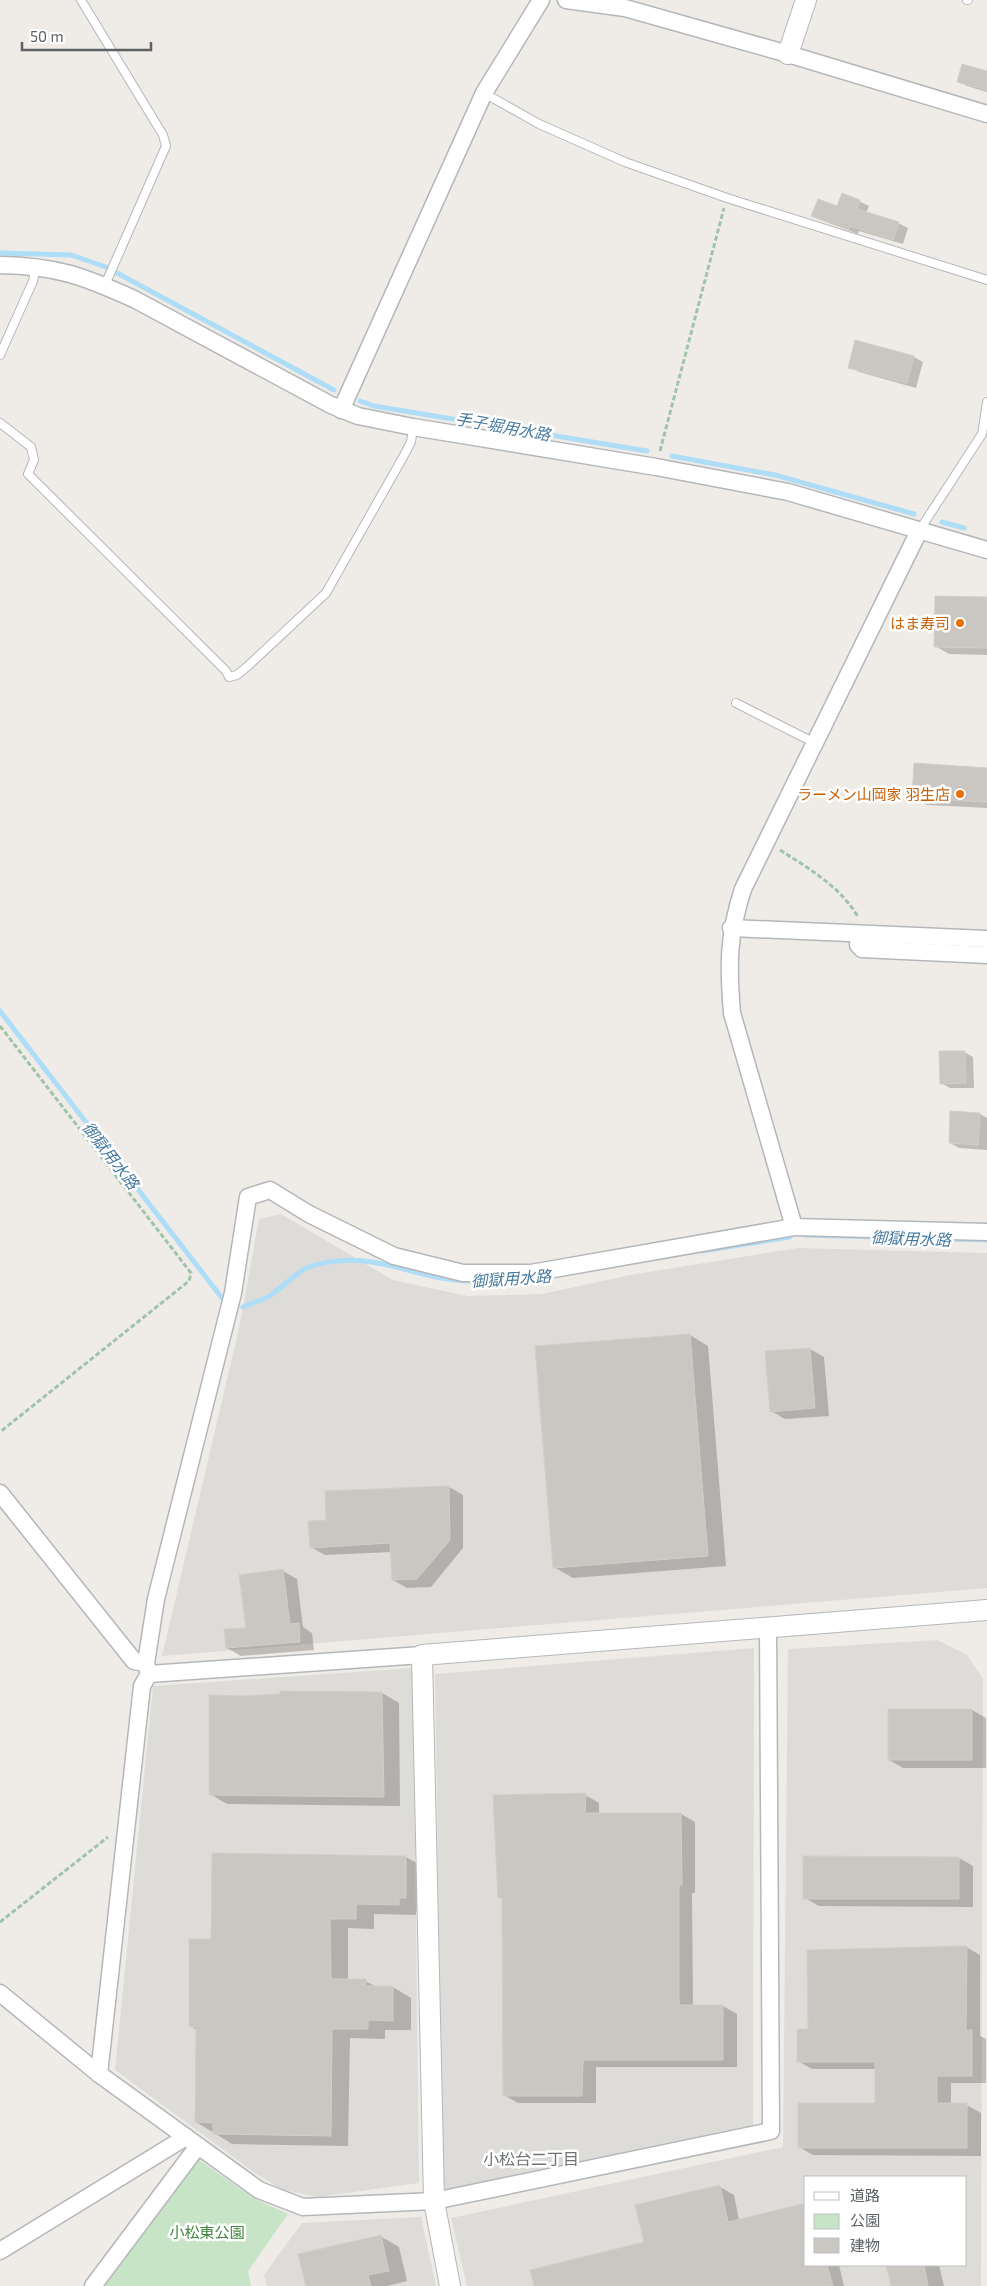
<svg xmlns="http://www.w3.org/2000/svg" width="987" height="2286" font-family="'Exo 2','Noto Sans JP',sans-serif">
  <rect width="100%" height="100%" fill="#efece7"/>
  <g fill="#dedcd9" fill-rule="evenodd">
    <path d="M281 1214 393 1280 467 1296 542 1294 630 1275 798 1248 987 1253V1588L162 1656 240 1324 259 1219Z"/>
    <path d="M937 1640 967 1655 983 1679 981 2286H467L451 2218 783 2147 788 1649ZM806 2177H966V2265H806Z"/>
    <path d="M754 1648 753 2125 443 2190 435 1674Z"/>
    <path d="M413 1668 419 2183 317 2197 281 2189 252 2171 115 2070 153 1686Z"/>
    <path d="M421 2217 436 2286H267L264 2275 302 2223Z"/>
  </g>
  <path fill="#c8e4c6" d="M195 2157 253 2198 288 2214 248 2271 251 2286H100Z"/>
  <g fill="#0003">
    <path d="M987 72V92L967 86 958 81Z"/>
    <path d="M859 201 869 206 866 213 898 223 908 228 903 244 859 231 858 234 813 216Z"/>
    <path d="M856 342 914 357 923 362 916 388 859 372 850 367Z"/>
    <path d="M987 598V655L949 654 935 646Z"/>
    <path d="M987 769V808L927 805 913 797Z"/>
    <path d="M964 1052 973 1057 974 1088H950L941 1083Z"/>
    <path d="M980 1114 987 1118V1150L959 1148 950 1143Z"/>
    <path d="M690 1335 708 1346 726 1566 573 1578 554 1567Z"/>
    <path d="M810 1349 824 1357 829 1416 785 1419 771 1411Z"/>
    <path d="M449 1487 463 1495V1548L431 1587 407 1588 393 1580 392 1552 325 1555 311 1547 327 1521 326 1492Z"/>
    <path d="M283 1571 297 1579 303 1627 312 1633 314 1650 241 1656 227 1648 248 1629Z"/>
    <path d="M382 1693 399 1703 400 1806 227 1804 210 1794 245 1697Z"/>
    <path d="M972 1710 986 1718V1768H903L889 1760Z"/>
    <path d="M585 1795 599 1803V1814H681L695 1822V1893H692L693 2006H723L737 2014V2067H596V2103H518L504 2095 503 1899 499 1897Z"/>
    <path d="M213 1855 406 1857 424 1867V1908L417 1907 416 1915 374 1914V1929L348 1928V1980L365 1981 377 1987H393L411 1998V2030H385V2039L350 2038 348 2146 232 2144 196 2122 197 2030 190 2026 212 1940Z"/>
    <path d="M959 1858 973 1866V1907L819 1906 805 1898Z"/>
    <path d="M966 1947 980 1955V2036L986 2039V2083H951V2105H967L981 2113V2156L813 2155 799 2147 876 2105V2069H812L798 2061 809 2030Z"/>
    <path d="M720 2187 734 2195 739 2220 806 2265H839L844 2286H535L645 2243Z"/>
    <path d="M380 2236 399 2247 407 2281 387 2286H307Z"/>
    <path d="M887 2265H939L944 2286H892Z"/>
  </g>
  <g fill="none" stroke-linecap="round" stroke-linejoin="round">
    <g stroke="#aeddf7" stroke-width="5">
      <path d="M0 253 71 255 106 267"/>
      <path d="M117 273 334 390"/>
      <path d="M360 401 374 406 647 451"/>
      <path d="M672 456 775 475 914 514"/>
      <path d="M942 522 964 528"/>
      <path d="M0 1011 222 1298"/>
      <path d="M806 1235 986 1240"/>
      <path d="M702 1251 790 1237"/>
      <path d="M243 1307C252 1303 263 1300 271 1295 283 1287 296 1272 309 1267 373 1245 417 1283 476 1281"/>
    </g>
  </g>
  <g fill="#cac7c3" stroke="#d3cec5">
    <path d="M962 64 987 71V90L957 82Z"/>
    <path d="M842 193 860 200 857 209 899 222 893 240 850 226 848 230 811 216 818 199 837 206Z"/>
    <path d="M855 340 914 356 907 383 848 368Z"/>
    <path d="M935 596 987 597V648L934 647Z"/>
    <path d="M914 763 987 768V802L912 798Z"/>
    <path d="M939 1051H965L966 1083 940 1084Z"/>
    <path d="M950 1111 980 1113 978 1145 949 1143Z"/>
    <path d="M690 1334 708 1556 553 1568 535 1346Z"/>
    <path d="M810 1348 815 1408 770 1412 765 1351Z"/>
    <path d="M449 1486 450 1540 417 1579 392 1580 390 1543 310 1548 308 1521 326 1520 325 1491Z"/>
    <path d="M283 1569 290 1624 299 1623 300 1642 226 1648 224 1629 246 1628 239 1575Z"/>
    <path d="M280 1691 382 1692 384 1797 209 1795V1695L245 1696 280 1694Z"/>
    <rect x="888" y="1709" width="84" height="51"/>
    <path d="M586 1793 585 1813H681L682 1885H679V2005H723V2060H583L582 2096H503L502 1898H498L493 1795Z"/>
    <path d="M212 1853 406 1856V1898H399V1905L356 1904V1919H330L331 1979H366V1986H393V2021L368 2020V2029H332L331 2136 213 2134V2123L195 2122 196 2027H189V1939H211Z"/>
    <path d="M803 1856 959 1857V1899H803Z"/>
    <path d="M967 1946 966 2030H972V2076H937V2103H967V2148H798V2103H875V2062H797V2029H808L807 1950Z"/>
    <path d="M720 2185 728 2222 806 2203V2265H827L833 2286H534L530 2270 644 2242 635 2205Z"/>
    <path d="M381 2235 389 2271 368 2275 371 2286H306L298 2254Z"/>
    <path d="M886 2265H924L928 2286H891Z"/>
  </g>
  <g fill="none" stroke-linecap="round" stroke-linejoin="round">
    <g stroke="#b4b7ba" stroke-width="10">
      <g id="service">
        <path d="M81 0 163 135 166 146 105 285"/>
        <path d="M967 0H968"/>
        <path d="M484 93 539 124 625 162 727 198 987 280"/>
        <path d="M0 355 33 281 36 267"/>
        <path d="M0 423 31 447 34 460 28 474 226 671 229 677 237 675 249 665 326 593 402 459 411 442 413 427"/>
        <path d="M919 531 982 434 987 402"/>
        <path d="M736 703 815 743"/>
      </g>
    </g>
    <g stroke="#b4b7ba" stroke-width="19">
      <g id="minor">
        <path d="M566 0 625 8 788 54 987 114"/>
        <path d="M0 265C57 266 83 276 134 299L331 405 358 416 413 427 656 467 788 492 987 550"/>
        <path d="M341 410 484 93 541 0"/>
        <path d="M919 531 743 889C728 935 728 965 732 1013L794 1227 987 1232"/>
        <path d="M731 928 987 939"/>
        <path d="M859 935 858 945 862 949 987 955"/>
        <path d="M0 1493 134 1661 146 1663"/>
        <path d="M422 1655 149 1674 142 1686 99 2074 259 2190 303 2207 434 2201 771 2131 768 1626"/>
        <path d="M149 1674 146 1663 156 1599 233 1293 248 1197 270 1190 309 1214 394 1256 463 1273H531L794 1227"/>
        <path d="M0 1993 99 2074"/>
        <path d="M0 2251 186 2137"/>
        <path d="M93 2286 198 2146"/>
      </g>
    </g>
    <g stroke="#b4b7ba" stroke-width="22">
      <g id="tertiary">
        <path d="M788 54 806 0"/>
        <path d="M450 2286 434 2201 422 1655 987 1610"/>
      </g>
    </g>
    <g stroke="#9fc4a7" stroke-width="3" stroke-dasharray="5 2.5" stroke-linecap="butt">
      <path d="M660 451 724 208"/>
      <path d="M780 850C808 868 841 887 858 917"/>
      <path d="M0 1026 191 1273 189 1281 0 1432"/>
      <path d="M0 1922 108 1837"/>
    </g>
    <use href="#service" stroke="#fff" stroke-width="8"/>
    <use href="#minor" stroke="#fff" stroke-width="16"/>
    <use href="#tertiary" stroke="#fff" stroke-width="20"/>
  </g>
  <g fill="#e8710a" stroke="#fff" stroke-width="2">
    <circle cx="960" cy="623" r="5"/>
    <circle cx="960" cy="794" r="5"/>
  </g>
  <g text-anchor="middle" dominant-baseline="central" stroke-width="5" stroke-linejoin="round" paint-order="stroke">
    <g font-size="15" fill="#c56008" stroke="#fff" text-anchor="end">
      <text x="950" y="623">はま寿司</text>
      <text x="950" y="794">ラーメン山岡家 羽生店</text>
    </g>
    <g font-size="15" fill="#40843e" stroke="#fff">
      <text x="207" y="2232">小松東公園</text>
    </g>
    <g font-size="16" font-style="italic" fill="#487aa0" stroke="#fff">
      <text transform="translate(503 426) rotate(10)">手子堀用水路</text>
      <text transform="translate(111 1155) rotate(52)">御獄用水路</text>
      <text transform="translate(911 1238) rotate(2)">御獄用水路</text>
      <text transform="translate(511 1278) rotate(-4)">御獄用水路</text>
    </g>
    <g font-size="16" fill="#6f7477" stroke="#fff">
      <text x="531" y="2158">小松台二丁目</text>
    </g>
  </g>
  <rect x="804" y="2176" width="162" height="90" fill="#ffffff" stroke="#bfc0c1"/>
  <rect x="814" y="2192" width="25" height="8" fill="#ffffff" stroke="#bfc0c1"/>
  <text x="850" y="2201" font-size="15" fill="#5e6265">道路</text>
  <rect x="814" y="2214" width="25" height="15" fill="#c8e4c6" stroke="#bfc0c1"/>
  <text x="850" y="2226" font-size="15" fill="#5e6265">公園</text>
  <rect x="814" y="2238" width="25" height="15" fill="#cac7c3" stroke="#bfc0c1"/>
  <text x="850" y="2251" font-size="15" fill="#5e6265">建物</text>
  <path d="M22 42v8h129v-8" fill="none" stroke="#5e6265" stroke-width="2.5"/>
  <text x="30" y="42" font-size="15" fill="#5e6265" stroke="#ffffff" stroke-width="4" paint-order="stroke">50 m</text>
</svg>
